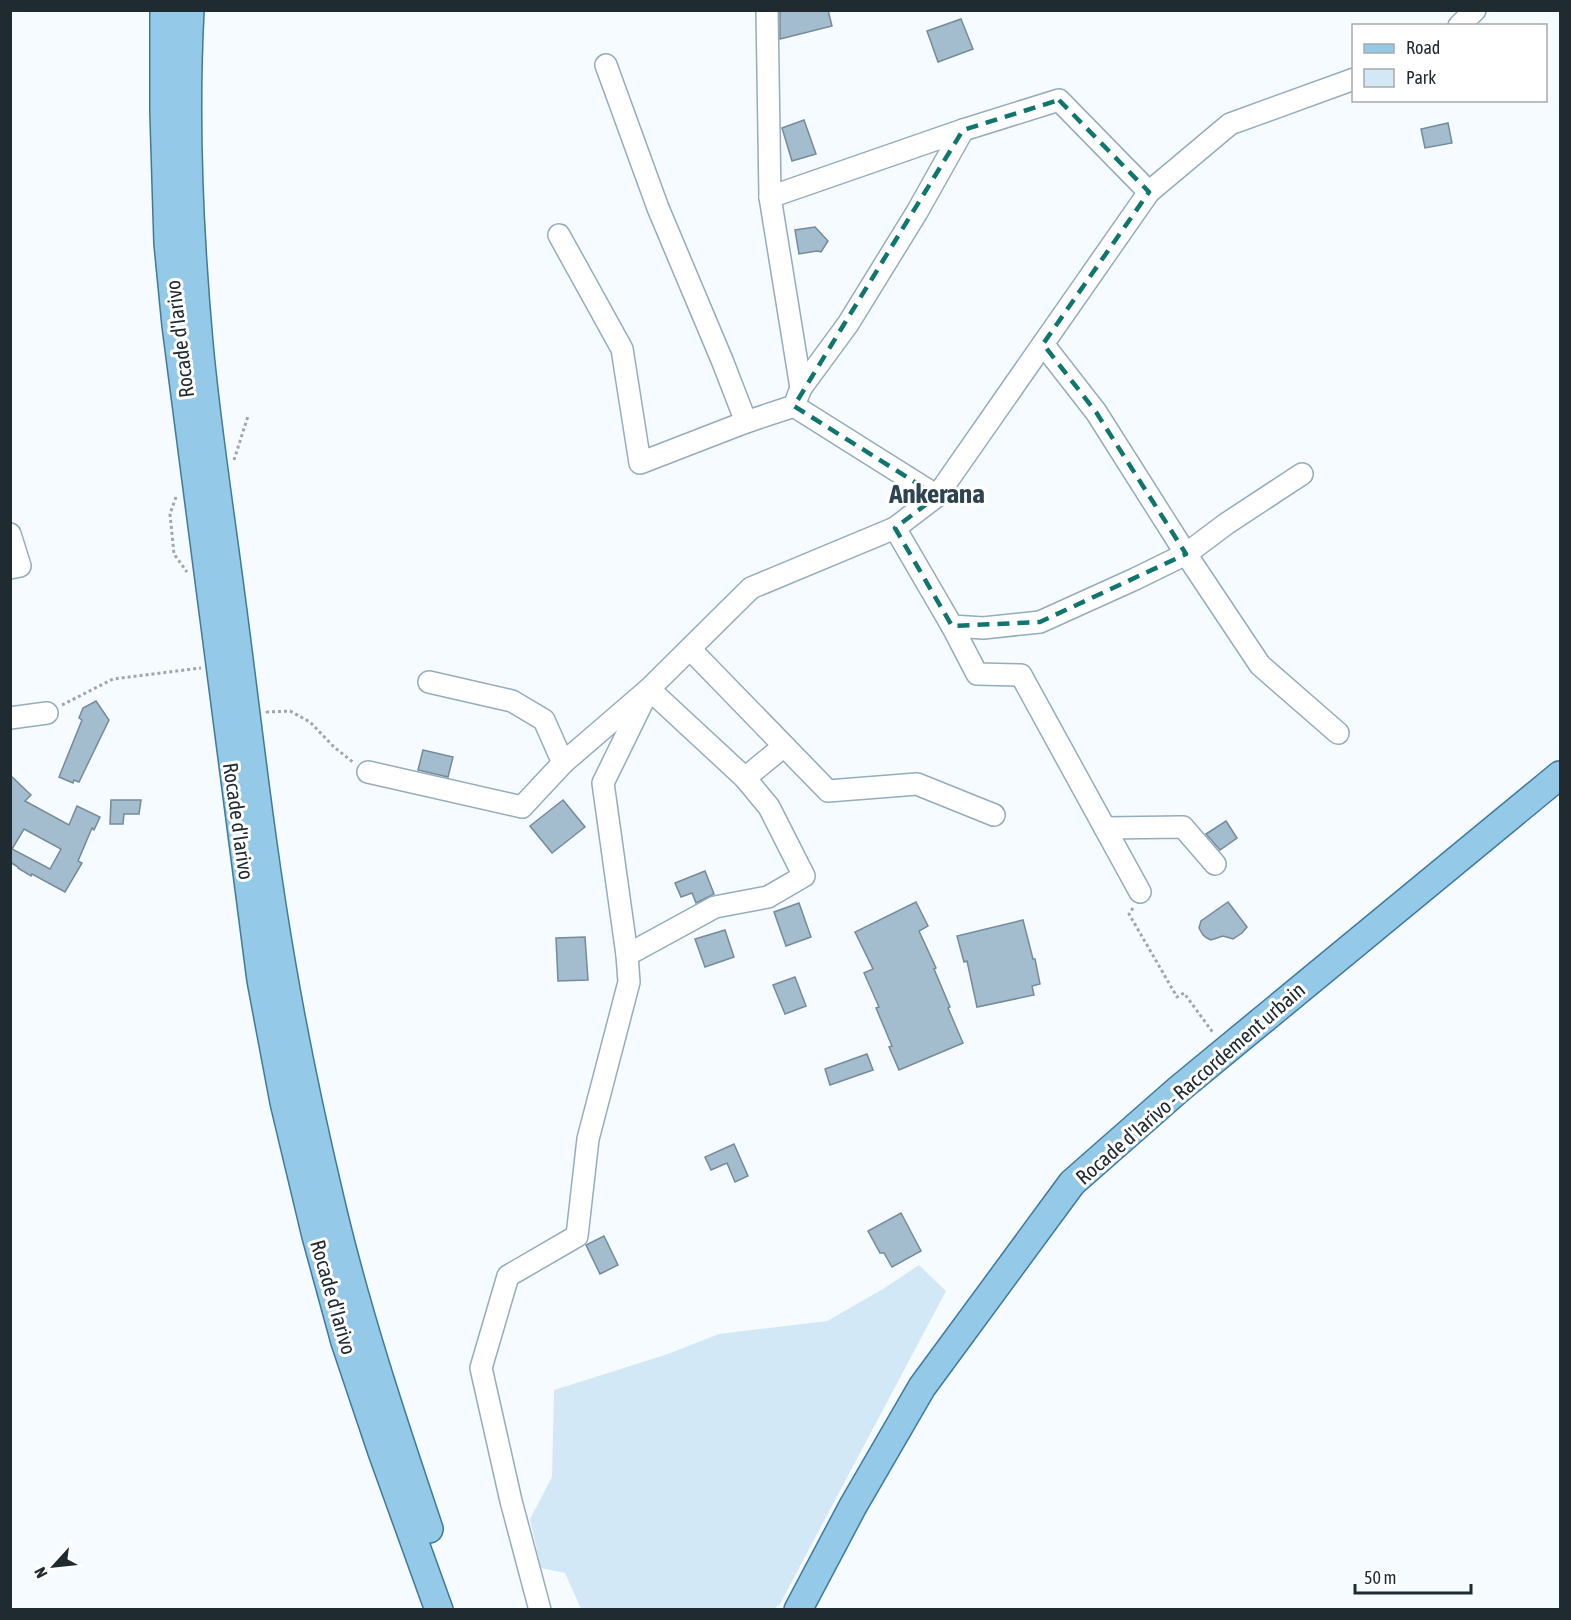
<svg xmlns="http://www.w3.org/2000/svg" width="1571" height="1620" font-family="'Asap Condensed',sans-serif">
  <rect width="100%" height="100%" fill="#f6fbff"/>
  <path fill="#d2e8f7" d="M919 1265 946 1291 780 1604 774 1609H581L565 1573 541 1568 530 1519 552 1477 554 1390 665 1355 719 1334 827 1321 883 1289Z"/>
  <g fill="#a4bdce" stroke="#738b9b" stroke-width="1.5" fill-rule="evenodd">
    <path d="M780 10H828L832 26 780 39Z"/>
    <path d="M961 19 973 49 938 62 927 31Z"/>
    <path d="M804 120 816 154 792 161 782 128Z"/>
    <path d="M1448 123 1452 143 1425 148 1421 129Z"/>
    <path d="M815 227 828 241 821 252 817 251 799 254 795 230Z"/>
    <path d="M96 701 109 720 79 782 74 780 73 783 59 777 82 720 79 718 83 708Z"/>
    <path d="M423 750 453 757 448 777 418 770Z"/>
    <path d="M10 775 31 795 25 801 69 825 77 806 100 817 94 830 92 828 78 861 82 863 65 892 32 874 31 876 18 868V867L10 862ZM24 829 61 849 50 869 12 849Z"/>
    <path d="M111 800H141L139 814H124L123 824H110Z"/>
    <path d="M563 800 585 827 552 853 530 826Z"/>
    <path d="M1226 821 1237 838 1220 850 1206 834Z"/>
    <path d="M705 871 714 894 696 903 692 893 681 897 675 883Z"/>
    <path d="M916 902 928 926 919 931 936 968 934 969 950 1007 948 1008 963 1043 899 1070 889 1047 892 1046 876 1008 879 1007 864 973 873 969 855 932Z"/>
    <path d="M1228 902 1247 927 1242 933 1233 939 1223 936 1211 940 1207 938 1203 935 1199 928 1201 921Z"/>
    <path d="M799 903 811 937 786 946 774 912Z"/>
    <path d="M1023 920 1033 959H1035L1040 984 1032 986 1034 995 977 1007 967 961 964 962 957 936Z"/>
    <path d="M725 930 734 957 705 967 695 939Z"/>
    <path d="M585 937 588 980 558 981 556 938Z"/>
    <path d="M795 977 806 1006 785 1014 773 985Z"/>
    <path d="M867 1054 873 1070 830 1085 825 1069Z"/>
    <path d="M734 1144 748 1176 735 1182 727 1163 711 1170 705 1157Z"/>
    <path d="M901 1213 921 1251 892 1267 884 1253H880L868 1231Z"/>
    <path d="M604 1236 618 1265 600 1274 586 1245Z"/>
  </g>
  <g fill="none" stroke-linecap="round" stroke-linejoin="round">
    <g stroke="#94acbc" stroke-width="24">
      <g id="minor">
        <path d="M767 10 770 197 801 388"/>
        <path d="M1459 26 1475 10"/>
        <path d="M606 65 658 208 722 360 746 422"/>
        <path d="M770 197 963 130"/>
        <path d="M559 235 622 349 640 463 746 422 794 406 801 388 848 324 917 212 963 130 1059 100 1149 192"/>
        <path d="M1043 344 1096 412 1186 554 1260 665 1338 733"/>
        <path d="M794 406 937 496"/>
        <path d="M895 528 952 626 983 628 1040 622 1135 579 1186 554 1226 524 1302 474"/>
        <path d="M10 534 20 566 10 568"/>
        <path d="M952 626 977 674 1021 675 1140 892"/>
        <path d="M690 649 828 791 917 784 994 815"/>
        <path d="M429 682 512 701 544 720 563 763 649 689 745 778 784 746"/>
        <path d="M10 718 47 713"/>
        <path d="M368 772 522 807 563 763"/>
        <path d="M1105 828 1183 827 1215 864"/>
        <path d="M627 955 715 907 768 897 804 876 769 807 745 778"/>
        <path d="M540 1610 511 1501 481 1368 508 1276 577 1236 588 1139 629 982 627 955 603 783 649 689 751 588 895 528 937 496 1149 192 1230 124 1354 79"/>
      </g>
    </g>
    <g stroke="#3d7a9e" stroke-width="30">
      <g id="major">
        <path d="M164 10V112L168 243 176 325 261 980 284 1102 316 1236 345 1342 382 1452 439 1610"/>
        <path d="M190 10C184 122 189 233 199 344 207 431 221 518 232 605 248 726 261 847 282 967 295 1043 311 1119 329 1195 355 1308 392 1419 429 1529"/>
        <path d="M798 1610 853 1506 922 1387 1072 1183 1179 1089 1560 775"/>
      </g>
    </g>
    <g stroke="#a0a7ac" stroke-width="3" stroke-dasharray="3 3" stroke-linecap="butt">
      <path d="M234 460 248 416"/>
      <path d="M176 497 170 514 174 554 187 572"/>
      <path d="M62 705 113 679 201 668"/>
      <path d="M267 711V712L290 711 310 722 334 747 354 763"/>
      <path d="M1133 908 1129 914 1177 997 1184 993 1214 1034"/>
    </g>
    <use href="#minor" stroke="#fff" stroke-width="21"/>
    <use href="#major" stroke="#94c9e8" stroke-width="27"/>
  </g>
  <path fill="none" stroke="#0f766e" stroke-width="4.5" stroke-dasharray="12 8" stroke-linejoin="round" d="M1059 100 1149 192 1043 344 1096 412 1186 554 1040 622 952 626 895 528 937 496 794 406 963 130Z"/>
  <g text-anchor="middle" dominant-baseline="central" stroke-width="6" stroke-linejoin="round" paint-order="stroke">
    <g font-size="21" fill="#202a31" stroke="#fff">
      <text transform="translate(179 339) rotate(-97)">Rocade d'Iarivo</text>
      <text transform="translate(239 821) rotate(82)">Rocade d'Iarivo</text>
      <text transform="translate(1190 1083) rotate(-41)">Rocade d'Iarivo - Raccordement urbain</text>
      <text transform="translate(334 1297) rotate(74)">Rocade d'Iarivo</text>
    </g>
    <g font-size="27" font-weight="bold" fill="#2d4351" stroke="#fff">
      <text x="937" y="493">Ankerana</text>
    </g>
  </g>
  <rect width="1571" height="1620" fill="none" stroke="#202a31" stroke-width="24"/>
  <rect x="1352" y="24" width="195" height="78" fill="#ffffff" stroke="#a6aaad" stroke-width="1.5"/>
  <rect x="1364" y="44" width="30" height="9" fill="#94c9e8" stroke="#a6aaad" stroke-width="1.5"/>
  <text x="1406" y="54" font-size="18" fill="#202a31">Road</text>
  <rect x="1364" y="69" width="30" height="18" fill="#d2e8f7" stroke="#a6aaad" stroke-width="1.5"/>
  <text x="1406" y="84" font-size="18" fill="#202a31">Park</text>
  <g transform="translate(54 1566) rotate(243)" stroke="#ffffff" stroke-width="4.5" paint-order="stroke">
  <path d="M0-4.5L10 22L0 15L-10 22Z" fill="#202a31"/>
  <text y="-9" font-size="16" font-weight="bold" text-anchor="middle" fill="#202a31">N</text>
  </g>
  <path d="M1355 1584v9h116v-9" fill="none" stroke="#202a31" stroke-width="3"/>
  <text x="1364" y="1584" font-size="18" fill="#202a31" stroke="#ffffff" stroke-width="4.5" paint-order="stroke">50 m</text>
</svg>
